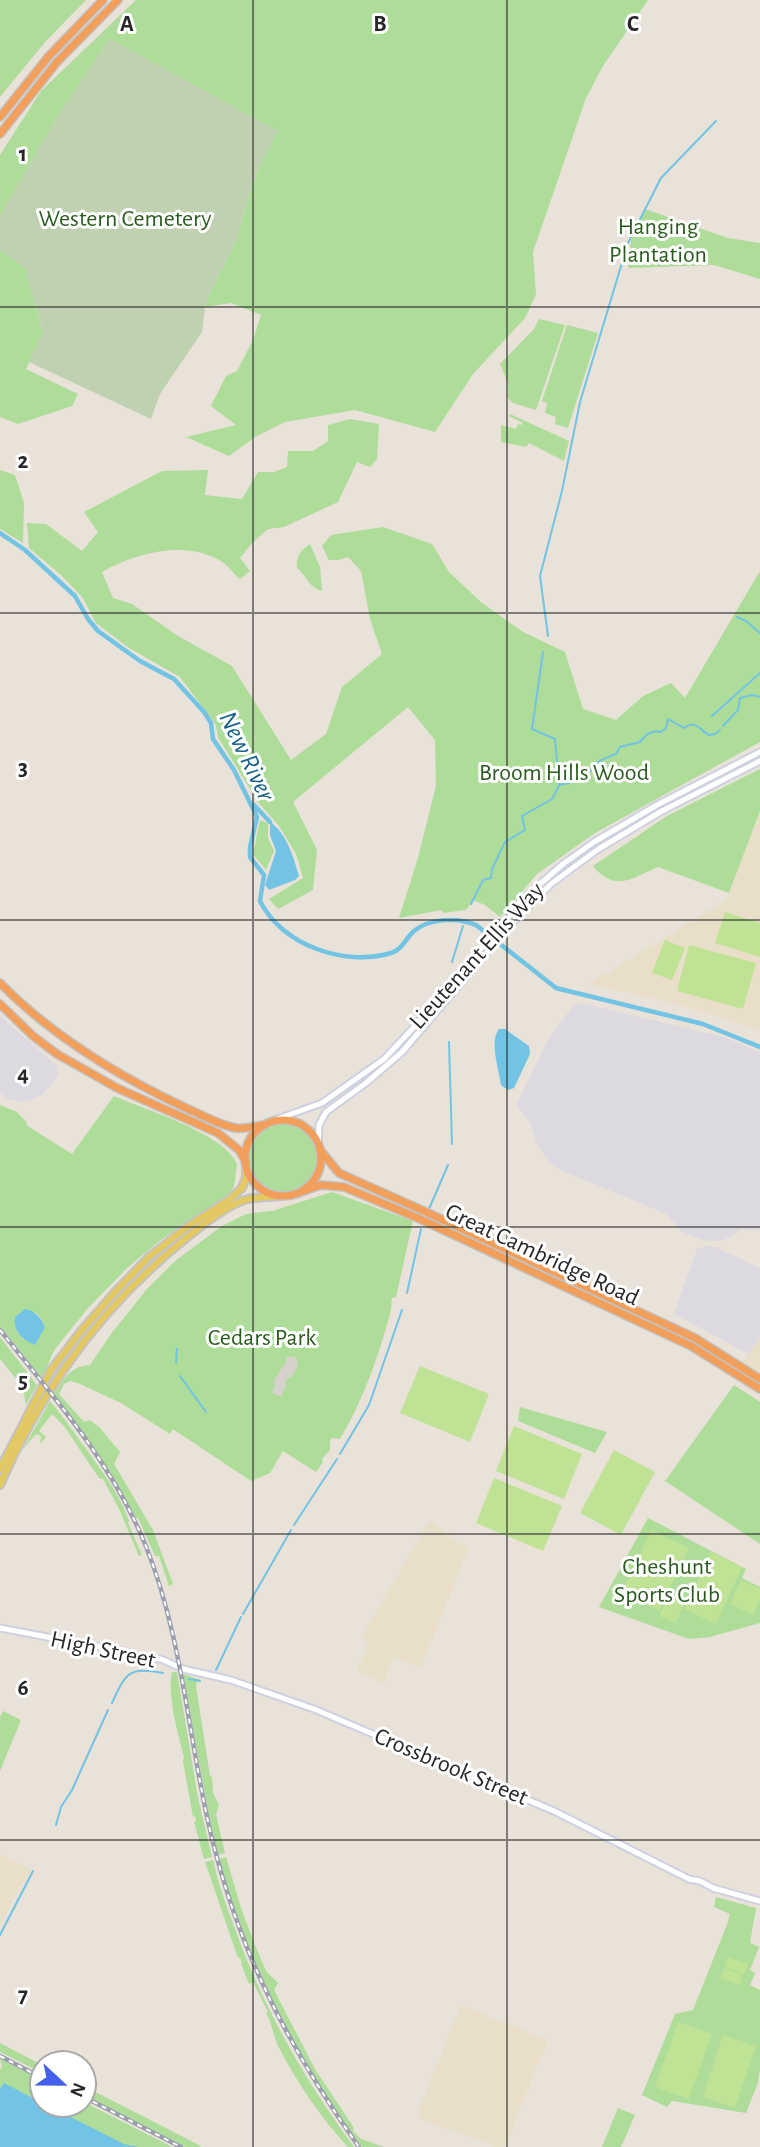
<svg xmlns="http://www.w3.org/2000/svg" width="760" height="2147" font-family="'Alegreya Sans',sans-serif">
  <rect width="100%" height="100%" fill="#e8e2d9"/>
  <g fill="#dcd9e1">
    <path d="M581 1003 727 1038 760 1053V1232L757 1230H740L722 1241H708L689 1235 681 1231 667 1214 558 1169 545 1157 536 1141 530 1122 516 1105 548 1040 573 1006Z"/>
    <path d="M0 1016 57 1066 58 1074 53 1082 43 1094 31 1100 20 1102 8 1099 0 1093Z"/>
    <path d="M706 1246 715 1247 760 1268V1338L749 1354 674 1314 697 1249Z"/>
  </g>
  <g fill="#e9dfc9">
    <path d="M760 811V1031L676 1004 589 984 727 899Z"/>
    <path d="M760 1338V1372L743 1362Z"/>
    <path d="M429 1521 468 1549 421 1668 394 1657 383 1683 357 1671 368 1643 361 1638Z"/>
    <path d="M0 1854 32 1870 13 1899 0 1927Z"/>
    <path d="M461 2005 548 2040 505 2147H496L416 2117Z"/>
  </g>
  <g fill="#aedc99" fill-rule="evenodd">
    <path d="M0 0H86L45 42 0 97Z"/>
    <path d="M136 0H648L603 66 586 98 533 252 536 295 525 318 473 374 435 432 355 410 285 422 255 437 229 456 186 437 236 425 211 406 226 376 237 371 253 340 261 315 231 303 205 307 211 290 236 241 252 185 261 163 277 131 110 39 55 121 0 216V155L41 91Z"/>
    <path d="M645 209 728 238 760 243V279L714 265 628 268 631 240Z"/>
    <path d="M0 250 25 267 43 334 26 369 78 394 72 406 18 424 0 417Z"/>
    <path d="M539 319 565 325 536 410 513 403 508 398V383L500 364 534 329Z"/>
    <path d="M567 325 598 333 568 428 555 424 556 417 545 413 547 403 542 401Z"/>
    <path d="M510 414 569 441 564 461 529 443 526 447 501 442V425L516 429 518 424 521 425 523 423 509 416Z"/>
    <path d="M350 419 379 424 377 459 370 467 357 462 338 502 284 527 268 529 252 543 240 558 250 571 240 579C233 573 227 564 219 560 184 540 135 553 102 572L113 598 132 604 178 636 232 666 291 760 326 734 342 687 382 654 370 619 361 571 348 557 339 560H329L322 546 331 535 383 527 432 544 449 572 482 603 523 632 565 652 583 709 616 720 643 696 671 683 685 698 760 571V742L595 833 537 874 500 917 485 905 473 900 466 910 443 913 441 910 399 918 418 858 436 786 435 740 408 707 293 802 317 850 313 890 278 909 269 899 303 878 296 854 279 826 258 802 218 737 216 725 180 677 129 648 96 623 83 598 61 575 29 548 27 523 46 524 82 551 98 532 84 512 162 471 208 470 205 495 242 499 258 472H274L287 467 288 451H313L328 441V425Z"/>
    <path d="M0 470 15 475 24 503 23 543 0 529Z"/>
    <path d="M310 544 320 567 322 591C308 587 307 576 297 568 296 557 300 551 310 544Z"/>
    <path d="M760 769V811L729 893 658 867C632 878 615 893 593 866L667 816Z"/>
    <path d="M260 820 268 823V838L274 851 266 870 253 854Z"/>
    <path d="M114 1096C144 1109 225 1134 237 1164L234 1187 229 1194 162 1239 127 1268 88 1308 55 1349C49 1359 48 1368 42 1378L0 1326V1105L17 1112 27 1123 26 1125 72 1154ZM35 1312 40 1317 45 1327 23 1339 16 1330Z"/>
    <circle cx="283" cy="1158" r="35"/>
    <path d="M332 1192 413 1221 396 1297 392 1298C391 1304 392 1308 390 1314 378 1358 363 1400 340 1439L332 1438 330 1440V1450L322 1459 323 1462 316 1472 283 1451 270 1473 251 1481 173 1429 170 1434 121 1403 78 1383 70 1381 64 1384 59 1394 84 1422 90 1420 100 1428 120 1452 114 1464 153 1530 173 1584 169 1586 159 1556H155L138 1518H136L131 1510 101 1458 54 1394C64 1379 70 1366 90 1365L111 1334 147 1289 175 1261 222 1226 246 1214 272 1211Z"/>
    <path d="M0 1337 37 1385 26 1405 23 1387 0 1359Z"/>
    <path d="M734 1385 760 1402V1544L665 1481Z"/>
    <path d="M50 1401C61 1414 71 1428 80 1441 97 1464 119 1492 129 1521L128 1523 142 1555 139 1556 119 1509 103 1479 99 1478 64 1426 52 1414 39 1431 46 1437 40 1444 41 1436 36 1434 23 1449Z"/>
    <path d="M520 1407 607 1432 595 1453 518 1421Z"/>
    <path d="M648 1518 746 1569 742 1578 760 1587V1623L710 1637 689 1639 599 1607Z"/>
    <path d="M172 1672H177L198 1798 212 1857 204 1859 194 1822 196 1821 195 1816 193 1817 183 1761 184 1757C178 1733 167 1697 172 1672Z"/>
    <path d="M183 1674 201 1680 200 1682 197 1681 196 1686 210 1776 212 1777 213 1793 219 1805 216 1814 225 1853 218 1855 208 1811Z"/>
    <path d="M3 1711 21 1720 0 1771V1717Z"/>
    <path d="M226 1857 242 1911 257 1950 266 1971 278 1983 274 1990 315 2069 354 2128 353 2131 361 2139 384 2147H362C296 2060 248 1963 219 1859Z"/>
    <path d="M213 1860C218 1883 226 1905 234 1926 262 2006 304 2079 354 2147H348C320 2117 296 2081 277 2044 273 2034 272 2023 266 2013L268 2012 253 1982 249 1984 241 1964 242 1963 240 1958H238L205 1862Z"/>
    <path d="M716 1897 756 1908 750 1943 759 1947 750 1970 755 1973 750 1985 760 1990V2068L758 2083 746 2113 672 2101 667 2107 642 2095 675 2014 693 2010 728 1922 730 1914 714 1907Z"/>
    <path d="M0 2043 42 2065V2073L0 2052Z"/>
    <path d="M0 2058 42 2080V2105H84V2102L172 2147H0V2070L2 2067Z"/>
    <path d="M84 2086 199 2145 201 2147H185L84 2095Z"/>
    <path d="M618 2108 635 2115 621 2147H602Z"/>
  </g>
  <path fill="#c0d1b1" d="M110 39 278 131 261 163 252 185 236 241 211 290 205 307 202 332 160 394 151 419 29 362 43 333 25 268 0 250V216L55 121Z"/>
  <g fill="#c0e295">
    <path d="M725 912 760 923V957L715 943Z"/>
    <path d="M665 940 685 948 672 980 652 973Z"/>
    <path d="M689 945 756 963 743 1009 677 991Z"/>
    <path d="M420 1366 489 1394 470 1442 400 1413Z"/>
    <path d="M514 1426 582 1454 564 1499 496 1471Z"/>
    <path d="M614 1450 655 1472 621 1535 580 1513Z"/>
    <path d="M494 1478 562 1506 543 1551 476 1523Z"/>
    <path d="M651 1530 689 1548 659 1611 622 1593Z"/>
    <path d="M711 1552 742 1567 716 1624 684 1609Z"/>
    <path d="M741 1580 760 1589V1600L753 1615 730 1604Z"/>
    <path d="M669 1593 686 1601 676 1623 659 1616Z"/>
    <path d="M728 1957 748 1964 744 1974 725 1967Z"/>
    <path d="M724 1968 743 1975 740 1985 720 1978Z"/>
    <path d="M678 2022 712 2034 689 2099 655 2087Z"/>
    <path d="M723 2035 756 2046 735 2108 703 2097Z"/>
  </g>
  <path fill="#d5d1cb" d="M287 1356 296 1357 298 1367 291 1377 286 1380V1386L281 1397 272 1393 275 1386 273 1381 286 1362Z"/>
  <g fill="#72c3e4">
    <path d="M270 822C286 832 294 858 299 876L295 880 269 890 265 885 276 851 270 835Z"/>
    <path d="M499 1029H505L529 1046 530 1054 514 1088 508 1090 501 1085C499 1069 489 1042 499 1029Z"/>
    <path d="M25 1309C36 1311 40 1317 45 1327L35 1345C22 1340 13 1331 15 1317Z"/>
    <path d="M4 2083 42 2103V2105H47L124 2144 138 2147H0V2089Z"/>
  </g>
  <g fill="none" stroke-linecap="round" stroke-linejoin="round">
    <g stroke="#72c3e4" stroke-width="2">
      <path d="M737 617 746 621 760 633"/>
      <path d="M548 636 540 576 562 491 580 402 628 243 661 178 716 121"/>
      <path d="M543 652 532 729 555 739 559 784"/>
      <path d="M712 716 760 673"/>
      <path d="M723 726 738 710 740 698 752 695 760 697"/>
      <path d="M559 785 569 783 577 774 589 773C598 759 602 760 616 754L620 747 640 742C646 734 651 730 661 732L666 728 668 719 684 728C695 719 700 730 709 735L715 734 720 730"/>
      <path d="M471 904 483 880 491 878 492 869 505 842 525 830 522 816 552 799 559 786"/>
      <path d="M452 962 463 926"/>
      <path d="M449 1042 452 1144"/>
      <path d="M429 1209 448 1165"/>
      <path d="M407 1293 421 1229"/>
      <path d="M176 1363 177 1349"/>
      <path d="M180 1376 206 1412"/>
      <path d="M340 1454 369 1405 402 1310"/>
      <path d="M294 1525 337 1459"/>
      <path d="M243 1614 291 1530"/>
      <path d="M216 1670 241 1617"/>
      <path d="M189 1679 200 1681"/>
      <path d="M112 1703C126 1672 129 1667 163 1673"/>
      <path d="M56 1825 61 1807 72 1790 108 1710"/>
      <path d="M0 1935 33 1871"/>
    </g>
    <g stroke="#72c3e4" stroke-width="4.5">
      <path d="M0 533 25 550 75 596 88 619 98 631 140 661 174 679 204 712 211 723 213 739 234 770 257 817 250 847V857L264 875 260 901C282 945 344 967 391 953 402 950 406 938 414 931 430 918 458 917 476 925L556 988 703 1024 760 1047"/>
      <path d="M254 805 270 822"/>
    </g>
    <g stroke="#ced1df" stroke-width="9">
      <g id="secondary">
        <path d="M272 1121 322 1103 384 1059 415 1026 524 898 563 864 594 842 657 805 760 752"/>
        <path d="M318 1145 319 1125 326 1112 366 1083 402 1052 515 920 551 884 597 850 662 811 760 761"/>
        <path d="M0 1628 126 1652 143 1659H161L183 1669 231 1680 314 1709 554 1811 689 1879 700 1881 713 1888"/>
        <path d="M713 1888 760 1901"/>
      </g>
    </g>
    <g stroke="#c3c3c3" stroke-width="10">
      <g id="primary">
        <path d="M0 1469 51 1370 81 1331 115 1292 149 1257 187 1227 229 1200 242 1188 246 1177V1166"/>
        <path d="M0 1485C42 1388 103 1305 185 1239 203 1225 226 1205 248 1199 259 1197 270 1197 280 1196"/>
      </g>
    </g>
    <g stroke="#c3c3c3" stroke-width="10">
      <g id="highway">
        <path d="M0 117 48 57 103 0"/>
        <path d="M0 134 57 62 118 0"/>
        <path d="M0 983C53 1037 118 1076 186 1108 202 1115 219 1125 236 1128 244 1129 254 1127 262 1125"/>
        <path d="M0 1004 33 1036 57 1054 117 1088 218 1133 240 1151 246 1162"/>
        <circle cx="283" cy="1158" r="38"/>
        <path d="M320 1150 339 1173 424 1211 695 1338 760 1379"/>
        <path d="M298 1193 321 1185 344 1187 420 1219 691 1346 760 1389"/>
      </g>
    </g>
    <use href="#secondary" stroke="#fff" stroke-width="5"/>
    <use href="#primary" stroke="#e4c962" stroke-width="6"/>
    <use href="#highway" stroke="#f19f5b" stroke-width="7"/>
    <g stroke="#9d9fb0" stroke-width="4.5">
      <g id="rail">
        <path d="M0 1330C54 1397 112 1463 145 1544 180 1630 187 1722 206 1812 233 1940 284 2041 359 2147"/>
        <path d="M0 2056 42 2078"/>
        <path d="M84 2097 181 2147"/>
      </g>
    </g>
    <use href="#rail" stroke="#fff" stroke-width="2" stroke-dasharray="5" stroke-linecap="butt"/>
  </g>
  <path fill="none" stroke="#272727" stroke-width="2" stroke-opacity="0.55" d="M253 0V2147M507 0V2147M0 307H760M0 613H760M0 920H760M0 1227H760M0 1534H760M0 1840H760"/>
  <g text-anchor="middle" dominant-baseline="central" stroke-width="6" stroke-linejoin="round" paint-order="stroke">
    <g font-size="24" fill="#2a5c1e" stroke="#fff">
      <text x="125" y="219">Western Cemetery</text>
      <text x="658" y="227">Hanging<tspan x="658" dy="28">Plantation</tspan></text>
      <text x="564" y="773">Broom Hills Wood</text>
      <text x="262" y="1338">Cedars Park</text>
      <text x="667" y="1567">Cheshunt<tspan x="667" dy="28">Sports Club</tspan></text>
    </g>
    <g font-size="24" fill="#272727" stroke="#fff">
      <text transform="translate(477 956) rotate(-48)">Lieutenant Ellis Way</text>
      <text transform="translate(542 1255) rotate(25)">Great Cambridge Road</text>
      <text transform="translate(103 1650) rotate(12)">High Street</text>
      <text transform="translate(451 1767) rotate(23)">Crossbrook Street</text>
    </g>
    <g font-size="26" font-style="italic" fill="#17608a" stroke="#fff">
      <text transform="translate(247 756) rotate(64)">New River</text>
    </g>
  </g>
  <g font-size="23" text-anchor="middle" font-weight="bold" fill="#272727" stroke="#fff" stroke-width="6" stroke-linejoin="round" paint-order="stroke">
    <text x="127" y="31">A</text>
    <text x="380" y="31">B</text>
    <text x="633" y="31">C</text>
    <text x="23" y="161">1</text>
    <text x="23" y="468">2</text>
    <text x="23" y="775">3</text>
    <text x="23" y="1081">4</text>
    <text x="23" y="1388">5</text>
    <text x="23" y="1695">6</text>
    <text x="23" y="2002">7</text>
  </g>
  <g transform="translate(63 2084) rotate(112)"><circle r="33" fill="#ffffff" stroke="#a9a9a9" stroke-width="2"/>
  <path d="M0-5L12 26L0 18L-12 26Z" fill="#435feb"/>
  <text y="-10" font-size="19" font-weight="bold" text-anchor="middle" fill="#272727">N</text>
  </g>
</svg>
